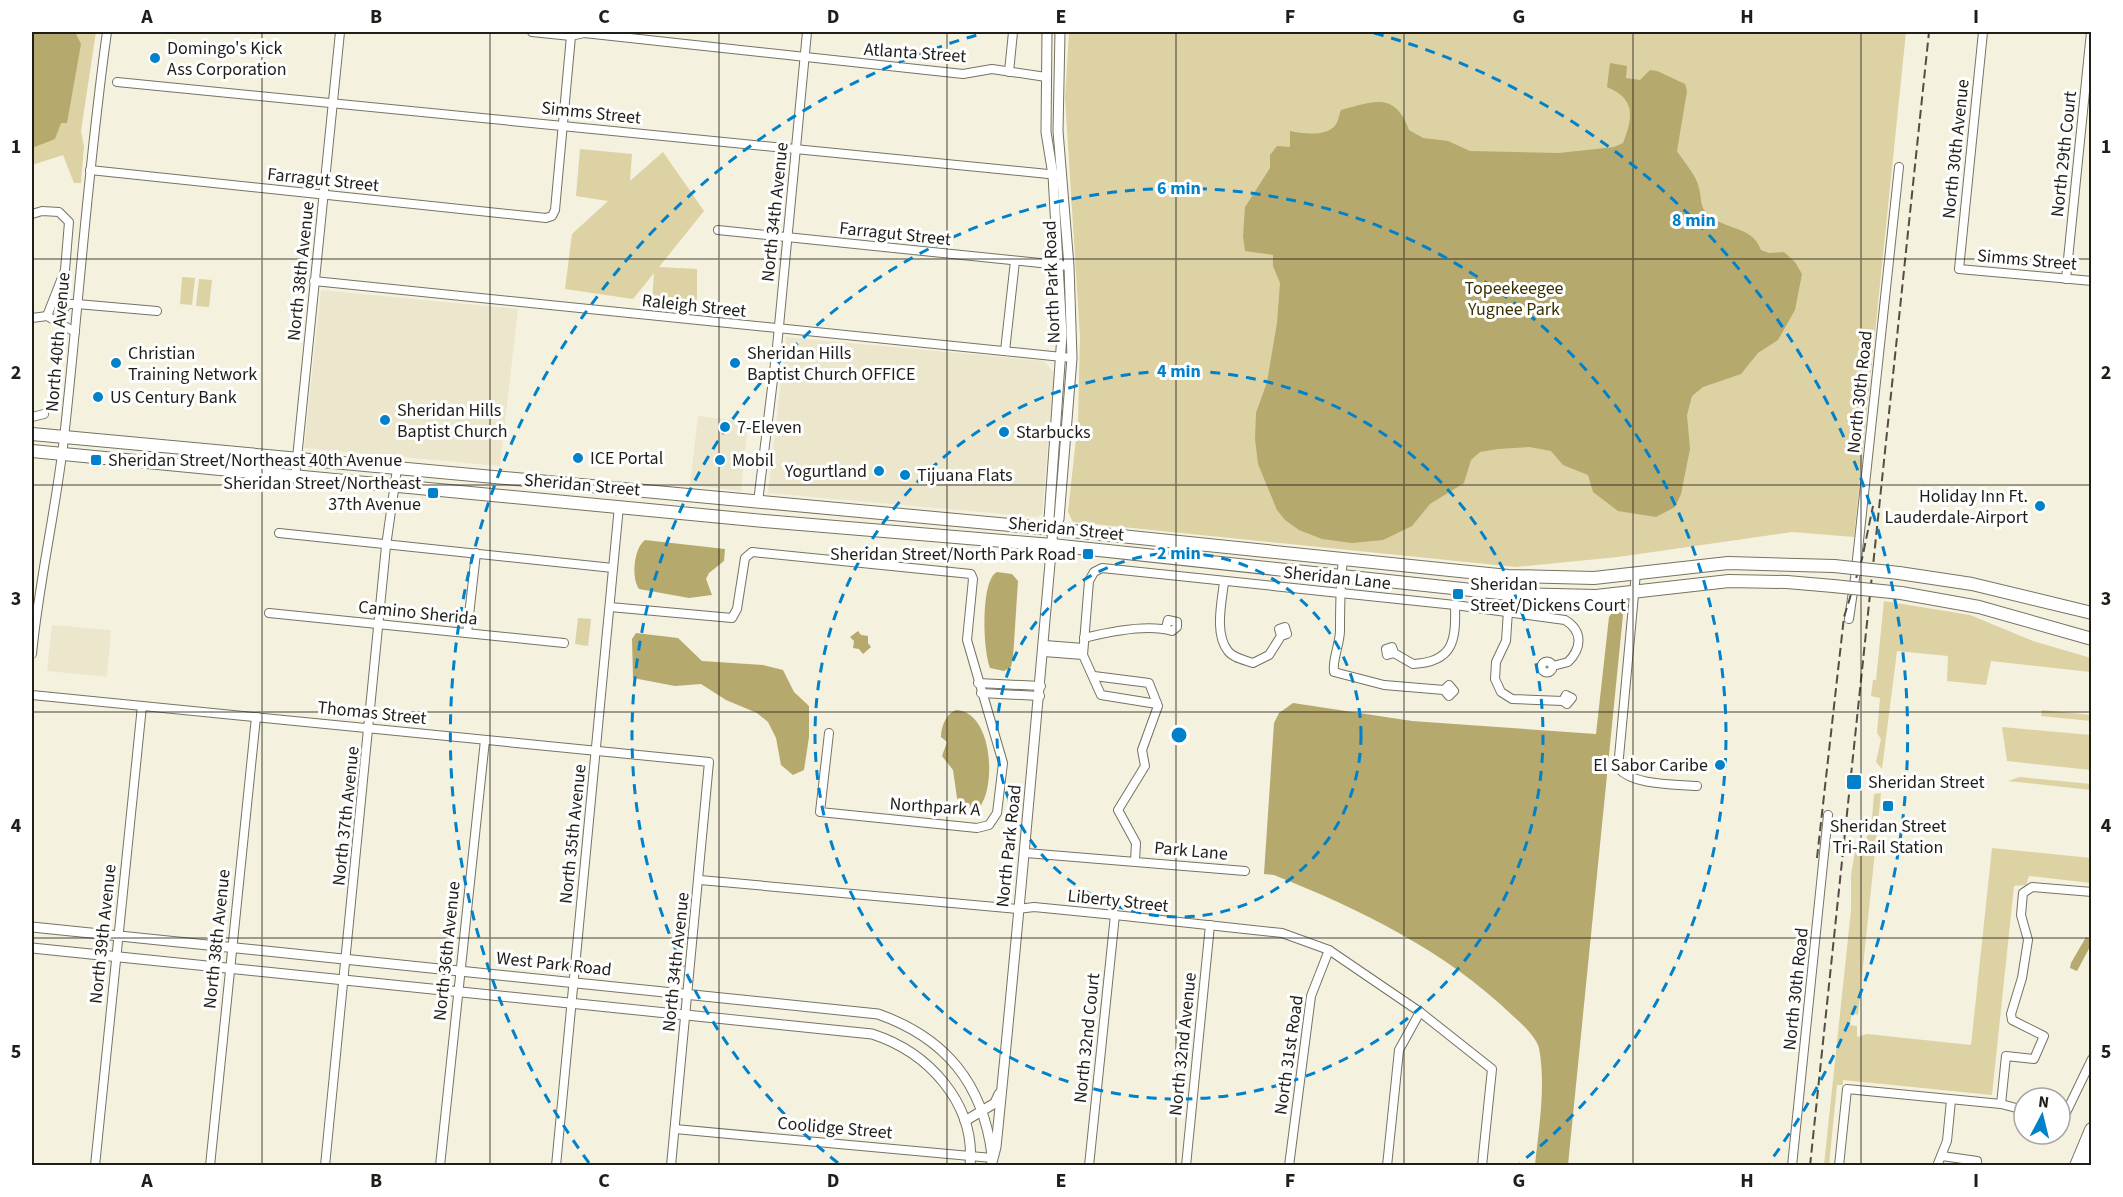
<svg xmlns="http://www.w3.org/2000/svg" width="2123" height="1197" font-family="'Source Sans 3',sans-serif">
  <rect width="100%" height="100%" fill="#f5f1df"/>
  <g fill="#ece6cd">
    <path d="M321 290 518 309 500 466 304 448Z"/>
    <path d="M786 337 1044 361 1054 373 1042 514 1037 517 768 493Z"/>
    <path d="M698 416 748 422 741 491 690 485Z"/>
    <path d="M52 625 111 630 107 677 47 671Z"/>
  </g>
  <g fill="#dcd2a4">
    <path d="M32 32H96L81 131 84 146 81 183H74L63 155 32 165Z"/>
    <path d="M1069 32H1906L1854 537 1792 532 1618 557 1516 567 1073 522 1068 512 1078 420 1080 337 1065 98Z"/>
    <path d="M580 149 632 154 630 181 663 152 704 211 659 267 697 269V305L652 301 654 273 633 299 565 289 572 234 608 201 576 196Z"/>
    <path d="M182 277 195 278 192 305 180 304Z"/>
    <path d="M199 279 212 280 209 307 196 306Z"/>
    <path d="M1884 601 1970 615 2033 641 2091 658V672L1991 661 1986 685 1947 681 1948 656 1897 651 1882 769 1876 762 1881 739 1877 733 1880 698 1871 696 1873 680H1876Z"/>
    <path d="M578 618 591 619 588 646 575 644Z"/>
    <path d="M2042 710 2091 715V721L2041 716Z"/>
    <path d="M2002 727 2091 735V770L2007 761Z"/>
    <path d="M2020 777 2091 784V790L2008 781Z"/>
    <path d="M1881 793 1858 1015 1852 1014 1850 1025 1857 1026V1037L1867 1034 1971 1045 1992 848 2091 858V883L2029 876 2026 885 2014 886 1992 1095 1843 1080V1085H1837L1829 1165H1824L1851 910V875L1855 851 1865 852 1867 836 1871 831 1874 794Z"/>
  </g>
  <g fill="#b6a96e">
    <path d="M32 32H75L81 44 67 123H61L55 139 32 148Z"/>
    <path d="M1610 63 1627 66 1626 78 1640 80 1650 70 1657 71 1685 84 1687 91 1677 151C1684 162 1697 176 1699 188 1702 198 1699 207 1708 214 1725 231 1752 225 1761 250L1769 253 1784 252 1795 262 1802 274 1795 310 1778 340 1758 353 1741 374 1703 387 1692 396 1687 415 1690 449 1681 494 1675 507 1656 517 1618 511 1593 492 1588 475 1563 465 1551 451 1529 447 1498 449 1480 452 1471 460 1464 483 1430 504 1412 526 1383 540 1352 543 1322 539 1299 530 1285 520 1277 510 1258 464 1255 439 1256 413 1267 382 1277 323 1280 283 1273 266V255L1245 251 1243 236 1245 207 1270 168V155L1277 146 1290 147V131C1303 134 1329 137 1336 124 1339 120 1339 114 1341 110 1375 101 1395 92 1409 130L1423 138 1448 141 1470 151 1559 153 1614 147 1623 143C1633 117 1636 99 1607 87Z"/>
    <path d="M645 540 725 549 724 561 709 573 706 579 712 595 689 598 639 589C631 577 634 548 645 540Z"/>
    <path d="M997 572 1012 574 1018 581 1013 658 1011 667 1004 671 990 668C983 652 980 580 997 572Z"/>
    <path d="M1620 609 1623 615 1568 1165H1535C1539 1126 1546 1086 1539 1048 1536 1037 1521 1023 1513 1016 1446 951 1360 909 1274 875L1264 874 1274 723 1279 713 1293 703 1412 721 1596 734 1609 617 1614 610Z"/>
    <path d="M858 631 861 635 868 636V643L871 647 863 654 859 649 853 648 854 641 850 637Z"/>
    <path d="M636 633 678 638 702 661 763 665 783 670 794 692 809 706V737L804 770 793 775 781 765 776 738 768 722 757 713 726 700 701 684 675 686 633 678 632 639Z"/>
    <path d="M956 710C992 712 996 782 981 805L970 808 958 805 953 770 942 756 947 742 941 737C941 726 946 714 956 710Z"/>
    <path d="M2086 937 2091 940V945L2077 971 2070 968 2071 963Z"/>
  </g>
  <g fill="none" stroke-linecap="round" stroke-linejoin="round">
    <g stroke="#767363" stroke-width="10">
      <g id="minor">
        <path d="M532 32 571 36 584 33 963 74 992 69 1046 77"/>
        <path d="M1983 32 1959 269 2092 281"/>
        <path d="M1009 72 1013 32"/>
        <path d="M117 82 1058 175"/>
        <path d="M90 170 546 218 552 216 555 210 571 36"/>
        <path d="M32 214 42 211 59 212 69 222 65 270 47 316"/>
        <path d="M718 230 1069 266"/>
        <path d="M2066 279 2091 32"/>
        <path d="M314 281 1072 358"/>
        <path d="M60 313 68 304H77L157 311"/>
        <path d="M32 318 47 316 75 332"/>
        <path d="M1005 351 1015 261"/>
        <path d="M32 417 44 414"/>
        <path d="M295 478 340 32"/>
        <path d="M758 502 777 347 807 32"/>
        <path d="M279 533 613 568"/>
        <path d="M1343 560C1340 584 1340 606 1340 630 1340 645 1332 659 1334 672L1384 685 1444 690 1449 696 1454 691 1449 685 1444 690"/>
        <path d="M1636 573 1618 768C1634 786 1674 784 1697 786"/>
        <path d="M1224 582C1222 601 1214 634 1228 651 1233 658 1245 660 1253 663L1269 655 1281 636 1287 634 1285 627 1279 629 1281 636"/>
        <path d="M610 607 732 618 737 609 745 558 752 552 971 574 973 579 967 640 1003 763 997 813 989 825 977 828 820 812 829 733"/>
        <path d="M1508 611 1506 641 1496 662 1495 679 1501 692 1512 699 1563 701 1567 704 1572 698 1566 695 1563 701"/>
        <path d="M269 613 564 643"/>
        <path d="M1849 619 1855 578 1899 167"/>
        <path d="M467 633 476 553"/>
        <path d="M1084 638C1108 632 1149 624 1172 631L1177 627V622L1168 620 1166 628"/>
        <path d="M1045 645 1083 648"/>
        <path d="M1044 652 1083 655"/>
        <path d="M1394 653 1387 655 1386 649 1392 647 1394 653 1413 664C1454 662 1456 640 1455 605"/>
        <path d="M32 654C39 581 56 510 64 438 79 303 88 166 107 32"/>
        <circle cx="1547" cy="667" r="5.5"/>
        <path d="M1094 676 1149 683 1158 706 1142 750 1145 766 1118 810 1136 843 1135 861"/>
        <path d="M978 683 1041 686"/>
        <path d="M981 693 1040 696"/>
        <path d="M32 695 709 762 671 1166"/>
        <path d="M1157 704 1101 695 1083 655 1089 581 1094 572 1102 568 1455 605 1565 620C1583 631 1582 648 1568 662L1553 666"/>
        <path d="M1026 853 1245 871"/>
        <path d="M700 880 1018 909 1034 907 1115 915 1282 933 1329 950 1420 1012 1492 1069 1482 1166"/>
        <path d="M2001 1104 2006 1056 2034 1059 2044 1036 2012 1020 2011 1014 2022 978 2028 940 2021 915 2023 893 2032 887 2092 892"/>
        <path d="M2060 1125 2092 1059"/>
        <path d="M675 1129 992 1158"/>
        <path d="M1942 1156 1977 1161V1166"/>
        <path d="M95 1166 142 706"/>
        <path d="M210 1166 256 717"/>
        <path d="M325 1166 386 546 397 469"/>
        <path d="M440 1166 485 740"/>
        <path d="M556 1166 619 506"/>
        <path d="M1089 1166 1115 915"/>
        <path d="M1186 1166 1210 925"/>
        <path d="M1289 1166 1311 996 1329 950"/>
        <path d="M1387 1166 1399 1050 1420 1012"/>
        <path d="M1792 1166 1828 815"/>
        <path d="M1839 1166 1847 1089 2001 1104 2024 1110"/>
        <path d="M1937 1166 1947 1141 1951 1100"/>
      </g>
    </g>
    <g stroke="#767363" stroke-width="11">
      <g id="tertiary">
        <path d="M1047 32 1046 132 1053 175 1062 335 1049 519 1053 529"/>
        <path d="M32 927 878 1014C946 1038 983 1084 992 1155"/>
        <path d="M32 948 872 1034C928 1052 976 1103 970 1166"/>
        <path d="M965 1121 995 1103 999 1094"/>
        <path d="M991 1166 996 1147C1017 941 1035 735 1053 529L1059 519 1072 358 1069 266 1058 131 1060 32"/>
      </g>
    </g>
    <g stroke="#767363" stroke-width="14">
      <g id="primary">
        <path d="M32 434 1053 529 1508 576 1594 578 1728 563 1834 566"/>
        <path d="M32 451 764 521 1052 545 1509 594 1596 596 1729 581 1787 582 1833 586"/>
        <path d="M1899 573 1972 584 2092 613"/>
        <path d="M1901 593 1979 607 2092 639"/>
      </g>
    </g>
    <g stroke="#767363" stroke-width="16">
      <g id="motorway">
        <path d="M2077 1166 2092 1130"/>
        <path d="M2087 1166 2092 1156"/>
      </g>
    </g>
    <use href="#minor" stroke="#fff" stroke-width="8"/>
    <use href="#tertiary" stroke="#fff" stroke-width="9"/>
    <use href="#primary" stroke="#fff" stroke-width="12"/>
    <use href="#motorway" stroke="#fff" stroke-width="14"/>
    <g stroke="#504e45" stroke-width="2" stroke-dasharray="9 4.5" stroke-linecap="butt">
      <path d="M1817 858 1844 617 1862 559 1873 506"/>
      <path d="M1810 1166 1929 32"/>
    </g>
    <g stroke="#767363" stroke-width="14" stroke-linecap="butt">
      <g id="primary-bridge">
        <path d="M1834 566 1899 573"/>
        <path d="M1833 586 1901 593"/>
      </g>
    </g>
    <use href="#primary-bridge" stroke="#fff" stroke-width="12"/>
  </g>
  <path fill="none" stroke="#201e18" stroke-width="1.5" stroke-opacity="0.55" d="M262 32V1166M490 32V1166M719 32V1166M947 32V1166M1176 32V1166M1404 32V1166M1633 32V1166M1861 32V1166M32 259H2092M32 485H2092M32 712H2092M32 938H2092"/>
  <g fill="none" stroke="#0081c9" stroke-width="3" stroke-dasharray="10 8">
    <circle cx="1179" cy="735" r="182"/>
    <circle cx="1179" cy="735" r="364"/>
    <path d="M838 1163A547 547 0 1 1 1520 1163"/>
    <path d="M589 1163A729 729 0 0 1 984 33M1374 33A729 729 0 0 1 1769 1163"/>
  </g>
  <g fill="#0081c9" stroke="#fff" stroke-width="2">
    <circle cx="155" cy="58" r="6"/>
    <circle cx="116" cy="363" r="6"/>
    <circle cx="735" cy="363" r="6"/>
    <circle cx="98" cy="397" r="6"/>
    <circle cx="385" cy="420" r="6"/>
    <circle cx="725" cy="427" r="6"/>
    <circle cx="1004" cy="432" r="6"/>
    <circle cx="578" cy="458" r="6"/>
    <rect x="90" y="454" width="12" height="12" rx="3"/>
    <circle cx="720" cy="460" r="6"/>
    <circle cx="879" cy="471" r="6"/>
    <circle cx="905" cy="475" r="6"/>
    <rect x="427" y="487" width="12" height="12" rx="3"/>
    <circle cx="2040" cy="506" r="6"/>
    <rect x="1082" y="548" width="12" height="12" rx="3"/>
    <rect x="1452" y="588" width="12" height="12" rx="3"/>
    <circle cx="1720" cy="765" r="6"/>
    <rect x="1846" y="774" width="16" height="16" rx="3"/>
    <rect x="1882" y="800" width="12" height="12" rx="3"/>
  </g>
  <g text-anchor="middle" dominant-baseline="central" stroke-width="6" stroke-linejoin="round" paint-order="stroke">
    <g font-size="18" fill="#201e18" stroke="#fff" text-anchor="start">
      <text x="167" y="48">Domingo's Kick<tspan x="167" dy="21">Ass Corporation</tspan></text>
      <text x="128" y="353">Christian<tspan x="128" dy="21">Training Network</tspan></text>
      <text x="747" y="353">Sheridan Hills<tspan x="747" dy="21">Baptist Church OFFICE</tspan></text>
      <text x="110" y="397">US Century Bank</text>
      <text x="397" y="410">Sheridan Hills<tspan x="397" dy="21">Baptist Church</tspan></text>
      <text x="737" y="427">7-Eleven</text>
      <text x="1016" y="432">Starbucks</text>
      <text x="590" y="458">ICE Portal</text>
      <text x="108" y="460">Sheridan Street/Northeast 40th Avenue</text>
      <text x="732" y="460">Mobil</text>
      <text x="867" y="471" text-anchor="end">Yogurtland</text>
      <text x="917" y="475">Tijuana Flats</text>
      <text x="421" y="483" text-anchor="end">Sheridan Street/Northeast<tspan x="421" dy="21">37th Avenue</tspan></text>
      <text x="2028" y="496" text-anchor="end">Holiday Inn Ft.<tspan x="2028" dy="21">Lauderdale-Airport</tspan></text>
      <text x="1076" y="554" text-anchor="end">Sheridan Street/North Park Road</text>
      <text x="1470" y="584">Sheridan<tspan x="1470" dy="21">Street/Dickens Court</tspan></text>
      <text x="1708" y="765" text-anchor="end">El Sabor Caribe</text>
      <text x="1868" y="782">Sheridan Street</text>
      <text x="1888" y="826" text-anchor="middle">Sheridan Street<tspan x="1888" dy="21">Tri-Rail Station</tspan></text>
    </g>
    <g font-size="18" fill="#201e18" stroke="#fff">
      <text transform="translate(915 53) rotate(4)">Atlanta Street</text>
      <text transform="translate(591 113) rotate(6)">Simms Street</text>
      <text transform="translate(1956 149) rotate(-84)">North 30th Avenue</text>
      <text transform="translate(2064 154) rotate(-84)">North 29th Court</text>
      <text transform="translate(323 180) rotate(6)">Farragut Street</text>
      <text transform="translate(775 212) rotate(-84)">North 34th Avenue</text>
      <text transform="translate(895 234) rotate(6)">Farragut Street</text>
      <text transform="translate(2027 260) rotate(5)">Simms Street</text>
      <text transform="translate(301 271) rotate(-84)">North 38th Avenue</text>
      <text transform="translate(1052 282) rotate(-92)">North Park Road</text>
      <text transform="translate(694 306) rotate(6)">Raleigh Street</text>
      <text transform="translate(58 342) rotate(-85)">North 40th Avenue</text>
      <text transform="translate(1860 392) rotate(-84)">North 30th Road</text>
      <text transform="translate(582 485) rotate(5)">Sheridan Street</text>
      <text transform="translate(1066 529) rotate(6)">Sheridan Street</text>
      <text transform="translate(1337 578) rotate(6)">Sheridan Lane</text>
      <text transform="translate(418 613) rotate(6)">Camino Sherida</text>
      <text transform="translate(372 713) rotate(6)">Thomas Street</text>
      <text transform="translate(935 807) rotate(4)">Northpark A</text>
      <text transform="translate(346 816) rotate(-84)">North 37th Avenue</text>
      <text transform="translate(573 834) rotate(-84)">North 35th Avenue</text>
      <text transform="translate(1009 846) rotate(-84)">North Park Road</text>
      <text transform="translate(1191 851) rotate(5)">Park Lane</text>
      <text transform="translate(1118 901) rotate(6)">Liberty Street</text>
      <text transform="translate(103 934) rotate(-84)">North 39th Avenue</text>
      <text transform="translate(217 939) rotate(-84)">North 38th Avenue</text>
      <text transform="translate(447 951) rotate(-84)">North 36th Avenue</text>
      <text transform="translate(676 962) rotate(-84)">North 34th Avenue</text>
      <text transform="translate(554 964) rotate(6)">West Park Road</text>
      <text transform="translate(1796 989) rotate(-84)">North 30th Road</text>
      <text transform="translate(1087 1038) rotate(-84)">North 32nd Court</text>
      <text transform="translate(1183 1044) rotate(-84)">North 32nd Avenue</text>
      <text transform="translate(1289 1055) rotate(-82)">North 31st Road</text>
      <text transform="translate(835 1128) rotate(5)">Coolidge Street</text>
    </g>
    <g font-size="18" fill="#3a3100" stroke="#fff">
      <text x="1514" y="288">Topeekeegee<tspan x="1514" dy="21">Yugnee Park</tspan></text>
    </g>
  </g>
  <circle cx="1179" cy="735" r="9" fill="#0081c9" stroke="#fff" stroke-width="3"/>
  <g font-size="18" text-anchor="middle" font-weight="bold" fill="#0081c9" stroke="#fff" stroke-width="6" stroke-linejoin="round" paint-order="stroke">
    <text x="1179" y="194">6 min</text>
    <text x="1694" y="226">8 min</text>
    <text x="1179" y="377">4 min</text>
    <text x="1179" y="559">2 min</text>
  </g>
  <rect width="2123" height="1197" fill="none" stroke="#ffffff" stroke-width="66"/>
  <g transform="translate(2042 1116) rotate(7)"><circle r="28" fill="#ffffff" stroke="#a6a5a3" stroke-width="1.5"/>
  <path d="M0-4.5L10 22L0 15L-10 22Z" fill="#0081c9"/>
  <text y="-9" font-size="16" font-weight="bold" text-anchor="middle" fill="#201e18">N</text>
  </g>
  <rect x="33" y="33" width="2057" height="1131" fill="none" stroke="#201e18" stroke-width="2"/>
  <g font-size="20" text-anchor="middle" font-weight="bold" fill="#201e18">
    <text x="147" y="23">A</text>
    <text x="376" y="23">B</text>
    <text x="604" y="23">C</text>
    <text x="833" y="23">D</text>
    <text x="1061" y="23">E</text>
    <text x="1290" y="23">F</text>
    <text x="1519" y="23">G</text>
    <text x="1747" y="23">H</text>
    <text x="1976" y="23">I</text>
    <text x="16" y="153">1</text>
    <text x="2106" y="153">1</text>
    <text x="16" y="379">2</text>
    <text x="2106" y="379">2</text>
    <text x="16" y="605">3</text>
    <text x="2106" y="605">3</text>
    <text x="16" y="832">4</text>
    <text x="2106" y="832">4</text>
    <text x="16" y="1058">5</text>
    <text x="2106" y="1058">5</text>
    <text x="147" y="1187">A</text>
    <text x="376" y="1187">B</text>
    <text x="604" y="1187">C</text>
    <text x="833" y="1187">D</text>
    <text x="1061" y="1187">E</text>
    <text x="1290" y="1187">F</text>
    <text x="1519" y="1187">G</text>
    <text x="1747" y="1187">H</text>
    <text x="1976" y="1187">I</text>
  </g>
</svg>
